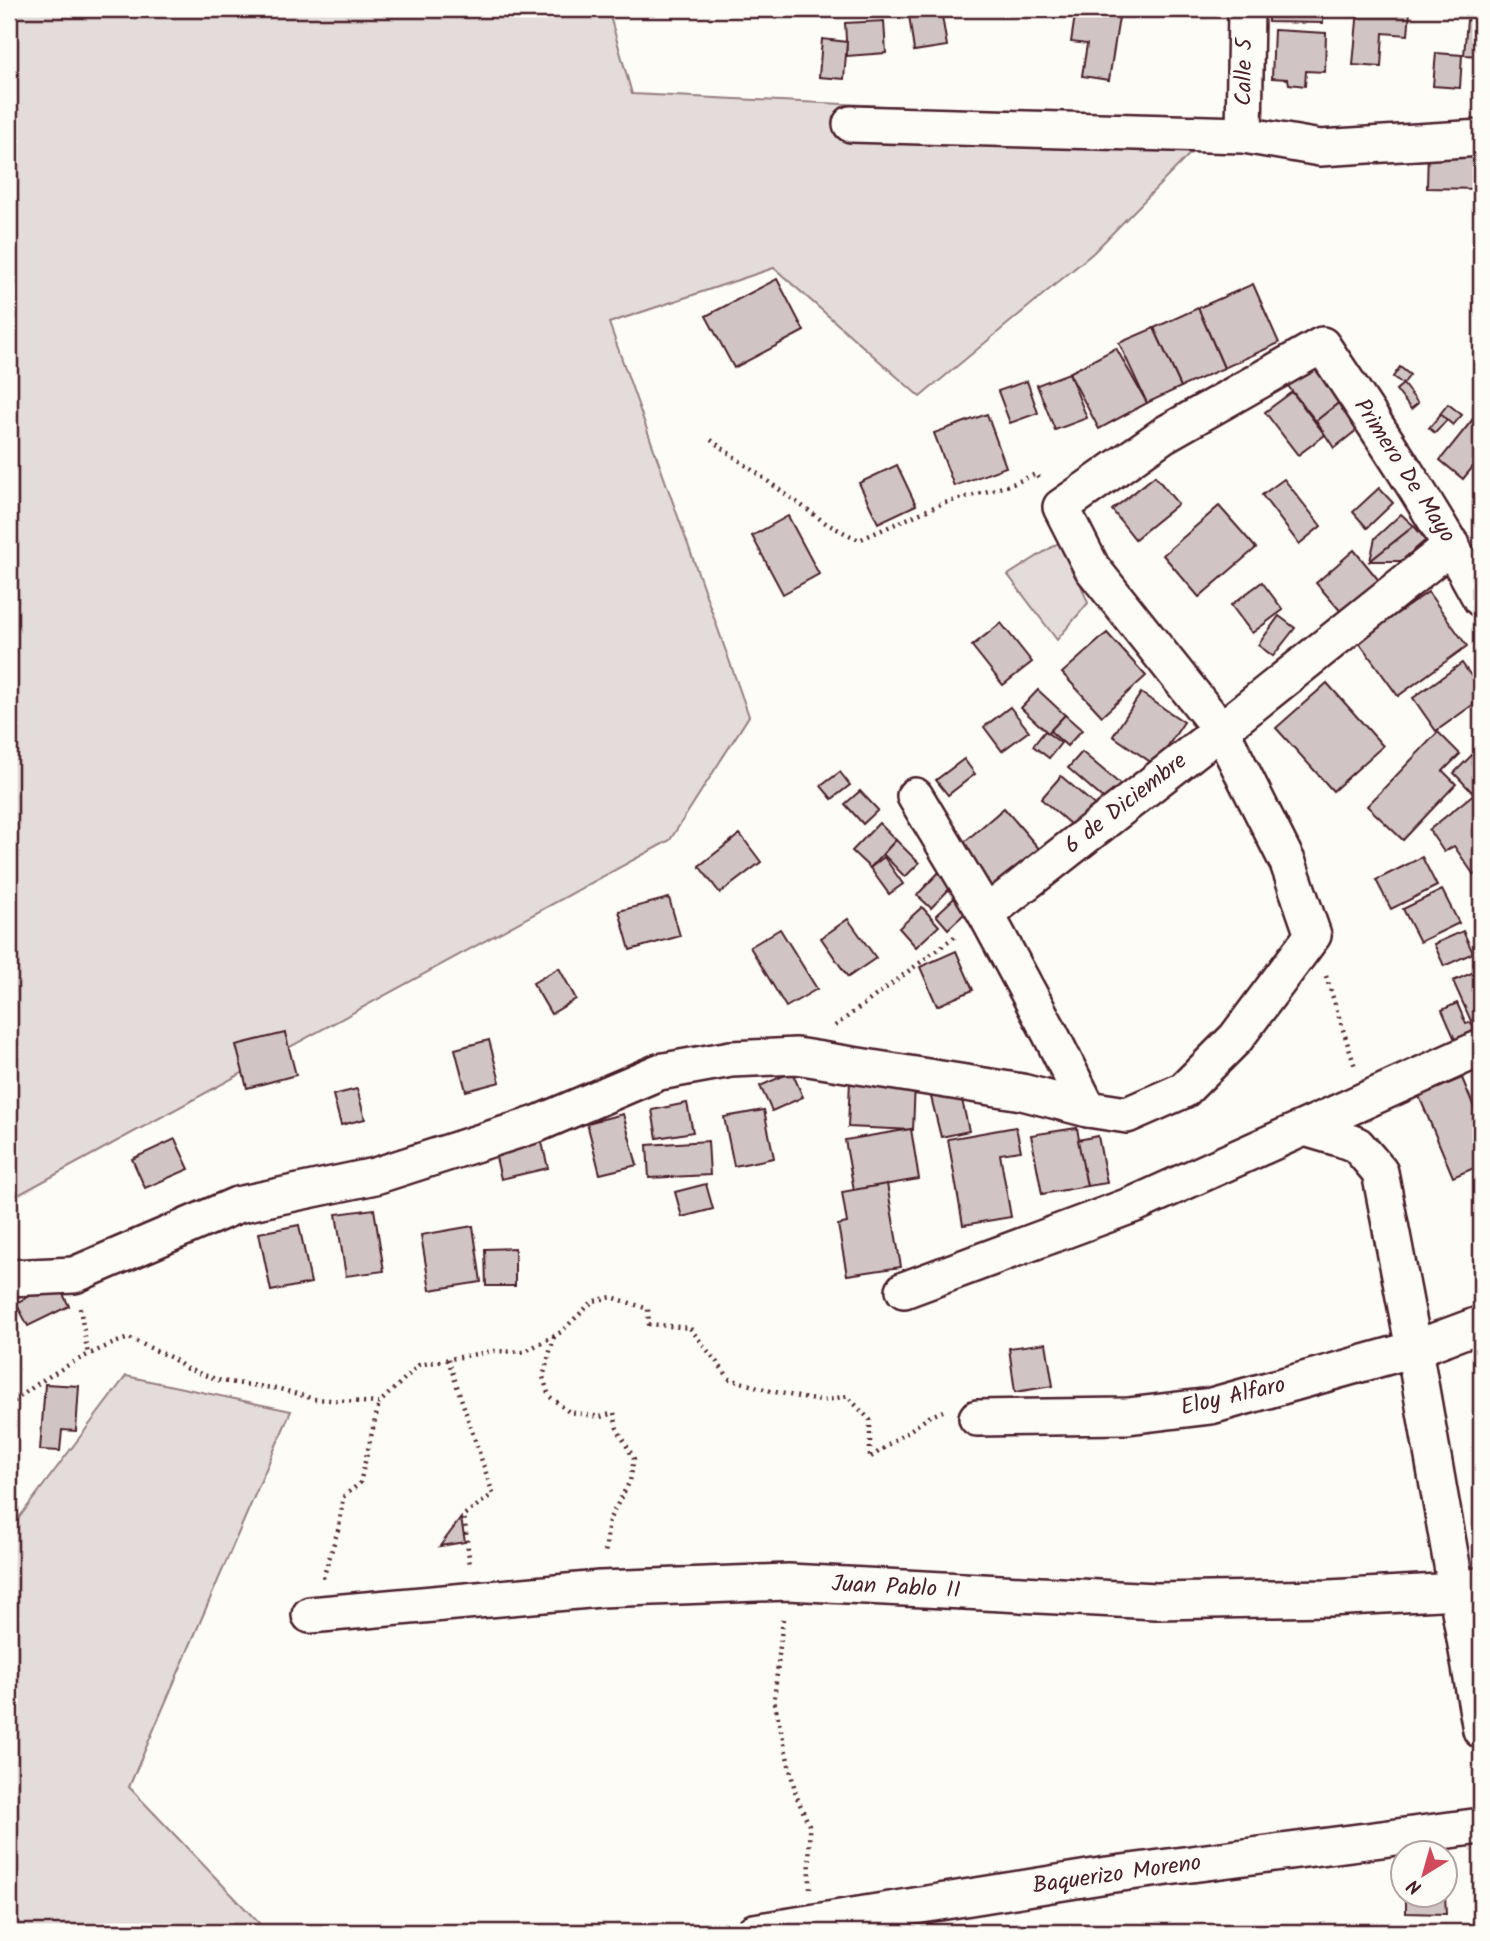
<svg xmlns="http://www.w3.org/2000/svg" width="1490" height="1941" font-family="Kalam,sans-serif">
  <rect width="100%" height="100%" fill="#fdfcf7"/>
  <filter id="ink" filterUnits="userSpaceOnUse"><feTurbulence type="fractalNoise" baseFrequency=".0143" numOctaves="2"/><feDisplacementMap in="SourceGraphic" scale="14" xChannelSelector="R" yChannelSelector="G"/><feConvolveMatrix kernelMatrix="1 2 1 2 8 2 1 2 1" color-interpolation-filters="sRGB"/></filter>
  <g filter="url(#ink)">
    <g fill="#e3dcda" stroke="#967e82" stroke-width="2">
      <path d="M9 9H608L632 94 1221 122 1093 253 920 397 774 268 609 323 749 716 670 840 9 1200Z"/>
      <path d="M1063 540 1088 603 1057 640 1008 575Z"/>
      <path d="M126 1376 291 1411 129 1787 259 1923 257 1932H9V1531Z"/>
    </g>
    <g fill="#d0c5c4" stroke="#4a1f2b" stroke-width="2">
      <path d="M1076 9H1104L1120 11 1109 80 1082 76 1087 44 1071 42Z"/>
      <path d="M1268 9H1323V23L1268 22Z"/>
      <path d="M1358 9 1410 12 1408 35 1383 33 1381 67 1353 65Z"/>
      <path d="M941 10 947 46 914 51 909 15Z"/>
      <path d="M1467 20 1481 21V56L1464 55Z"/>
      <path d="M884 21 886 53 847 56 845 23Z"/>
      <path d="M1274 30 1326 33 1325 72 1306 71 1305 86 1289 84 1288 79 1272 78Z"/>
      <path d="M822 39 847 42 844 79 819 77Z"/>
      <path d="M1436 53 1462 55 1460 88 1433 86Z"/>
      <path d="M1428 150 1481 152V189L1427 188Z"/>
      <path d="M777 279 804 331 734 368 706 316Z"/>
      <path d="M1253 284 1279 343 1224 368 1198 308Z"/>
      <path d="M1198 308 1224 368 1181 387 1154 328Z"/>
      <path d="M1154 328 1181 387 1147 403 1119 343Z"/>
      <path d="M1116 348 1147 403 1099 429 1069 373Z"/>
      <path d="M1328 359 1351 393 1316 421 1288 386Z"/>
      <path d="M1400 367 1410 375 1403 384 1393 377Z"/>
      <path d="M1069 373 1087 418 1055 430 1037 385Z"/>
      <path d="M1027 381 1038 413 1010 423 998 391Z"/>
      <path d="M1403 384 1418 403 1411 409 1396 390Z"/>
      <path d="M1292 392 1325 435 1298 455 1265 412Z"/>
      <path d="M1351 393 1372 418 1334 448 1316 421Z"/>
      <path d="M1448 404 1462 415 1453 425 1440 414Z"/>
      <path d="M987 414 1006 467 954 486 934 433Z"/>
      <path d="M1441 414 1447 420 1435 433 1429 428Z"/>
      <path d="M1473 419 1481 425V457L1463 479 1440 460Z"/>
      <path d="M897 465 916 505 878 523 859 483Z"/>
      <path d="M1155 476 1178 504 1135 539 1112 510Z"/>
      <path d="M1284 479 1321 526 1299 544 1262 495Z"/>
      <path d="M1379 488 1393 503 1367 528 1353 512Z"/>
      <path d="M1219 506 1256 548 1199 597 1163 555Z"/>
      <path d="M1401 514 1414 526 1370 561 1375 538Z"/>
      <path d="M788 516 819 574 783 594 752 536Z"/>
      <path d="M1414 526 1426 540 1401 561H1370Z"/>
      <path d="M1354 550 1381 583 1344 615 1316 583Z"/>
      <path d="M1262 582 1283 610 1252 633 1231 605Z"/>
      <path d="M1428 592 1467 646 1398 696 1358 641Z"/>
      <path d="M1279 616 1295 628 1273 656 1258 645Z"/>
      <path d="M1001 623 1032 662 1003 685 972 646Z"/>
      <path d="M1107 633 1146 676 1102 716 1062 673Z"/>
      <path d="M1462 663 1481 690V699L1436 731 1413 698Z"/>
      <path d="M1327 683 1383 746 1333 791 1276 728Z"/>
      <path d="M1038 690 1065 715 1048 733 1021 708Z"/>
      <path d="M1141 693 1184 722 1155 765 1113 736Z"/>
      <path d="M1010 707 1029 731 1002 751 984 727Z"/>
      <path d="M1065 715 1082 730 1067 746 1050 731Z"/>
      <path d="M1045 731 1061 743 1049 758 1033 746Z"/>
      <path d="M1438 732 1460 754 1443 771 1456 784 1403 840 1367 806Z"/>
      <path d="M1481 746V783L1472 792 1454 773Z"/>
      <path d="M1082 752 1121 785 1106 801 1068 768Z"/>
      <path d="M964 759 975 774 948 795 936 780Z"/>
      <path d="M840 772 850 785 832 799 821 786Z"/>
      <path d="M1061 776 1097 807 1077 830 1041 799Z"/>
      <path d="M1481 788V870L1474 875 1454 846 1444 852 1429 830Z"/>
      <path d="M860 791 878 810 863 824 845 804Z"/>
      <path d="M1004 808 1041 851 992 893 955 850Z"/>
      <path d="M879 823 896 840 870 868 852 851Z"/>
      <path d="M740 834 761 862 720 893 699 866Z"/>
      <path d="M896 840 919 863 905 877 883 854Z"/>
      <path d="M884 857 903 884 889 894 870 868Z"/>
      <path d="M1422 857 1437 886 1391 909 1376 880Z"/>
      <path d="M945 866 959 879 931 908 917 895Z"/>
      <path d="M966 887 978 901 948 929 936 915Z"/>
      <path d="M1442 890 1459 923 1420 942 1403 909Z"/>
      <path d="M669 898 680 936 630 950 619 911Z"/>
      <path d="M922 907 939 926 916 947 899 928Z"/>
      <path d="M848 919 876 958 848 977 821 938Z"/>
      <path d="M780 929 817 989 786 1007 750 947Z"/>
      <path d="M1463 931 1473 953 1444 966 1434 944Z"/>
      <path d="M956 951 973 990 937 1006 920 967Z"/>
      <path d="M559 968 576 999 551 1014 533 983Z"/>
      <path d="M1481 969V1016L1471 1021 1453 981Z"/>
      <path d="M1457 1003 1466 1024 1471 1022 1476 1033 1456 1042 1442 1010Z"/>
      <path d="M285 1033 296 1075 247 1088 236 1045Z"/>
      <path d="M489 1040 500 1082 466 1091 455 1049Z"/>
      <path d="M792 1072 803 1097 772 1111 760 1086Z"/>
      <path d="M1462 1078 1481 1124V1165L1453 1177 1419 1096Z"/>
      <path d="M850 1080 915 1083 913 1130 848 1127Z"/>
      <path d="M959 1087 969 1131 941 1137 930 1093Z"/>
      <path d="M357 1089 365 1119 341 1125 333 1095Z"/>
      <path d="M687 1103 693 1132 657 1138 652 1110Z"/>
      <path d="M764 1110 774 1158 734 1166 724 1117Z"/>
      <path d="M623 1114 637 1165 600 1174 587 1123Z"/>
      <path d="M1016 1127 1021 1151 1000 1154 1011 1217 963 1225 948 1139Z"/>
      <path d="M1077 1128 1087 1186 1042 1194 1031 1135Z"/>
      <path d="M911 1129 919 1179 854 1190 845 1140Z"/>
      <path d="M540 1134 548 1168 501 1179 493 1144Z"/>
      <path d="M1098 1136 1107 1183 1087 1186 1078 1140Z"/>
      <path d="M175 1139 189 1169 145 1188 132 1159Z"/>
      <path d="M708 1141 710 1175 649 1178 647 1145Z"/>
      <path d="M706 1184 713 1209 682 1217 675 1192Z"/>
      <path d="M887 1184 901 1267 847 1275 838 1225 847 1223 842 1192Z"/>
      <path d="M374 1209 384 1271 346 1276 336 1214Z"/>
      <path d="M299 1225 311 1283 271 1291 259 1233Z"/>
      <path d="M473 1226 481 1282 430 1290 421 1235Z"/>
      <path d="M515 1248V1286H486L485 1249Z"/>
      <path d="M57 1282 69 1306 28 1326 16 1303Z"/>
      <path d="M1046 1343 1053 1386 1015 1392 1009 1348Z"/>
      <path d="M45 1384 79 1386 76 1431 62 1430 60 1451 40 1450Z"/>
      <path d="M461 1518 465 1542 440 1546Z"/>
      <path d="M1444 1876 1446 1914 1406 1913V1896H1444Z"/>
    </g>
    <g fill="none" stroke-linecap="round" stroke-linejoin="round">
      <g stroke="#4a1f2b" stroke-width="40">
        <g id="street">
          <path d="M851 124 1244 135 1320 148 1481 138"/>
          <path d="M1244 135 1246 9"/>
          <path d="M915 796 986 914 1050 1033 1088 1109"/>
          <path d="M986 914 1221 730 1452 545"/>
          <path d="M1305 1128 1342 1139 1357 1145 1380 1172 1414 1349 1481 1730"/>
          <path d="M9 1278 74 1275 237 1205 375 1176 537 1124 659 1072 731 1059 796 1056 1022 1092 1088 1109 1127 1115 1184 1090 1236 1038 1313 935 1288 863 1221 730 1092 568 1061 507 1165 434 1322 345C1378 428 1433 511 1481 599"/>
          <path d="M904 1290 1135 1204 1481 1048"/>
          <path d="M977 1418 1128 1416 1211 1406 1414 1349 1481 1324"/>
          <path d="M310 1615 600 1589 788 1582 1156 1601 1329 1598 1458 1591 1481 1585"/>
          <path d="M754 1932 1107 1875 1481 1826"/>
        </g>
      </g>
      <g stroke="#4a1f2b" stroke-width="4.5" stroke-dasharray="2 5" stroke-linecap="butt">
        <path d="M711 440 827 524 859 540 941 504 1010 485 1036 474 1039 479"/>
        <path d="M1326 976 1355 1067"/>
        <path d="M835 1026 957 935"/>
        <path d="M80 1308 88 1355"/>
        <path d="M554 1337 543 1377 549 1396 569 1412 600 1417 614 1413 617 1428 634 1459 630 1481 609 1520 605 1555"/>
        <path d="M448 1359 493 1494 464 1515 470 1566"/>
        <path d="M9 1406C39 1379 91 1350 129 1338L172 1358 187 1369 221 1381 280 1389 314 1399 379 1403 419 1365 492 1351 524 1352 561 1332 593 1301 612 1297 648 1309 649 1324 690 1328 730 1379 771 1391 808 1399 822 1401 847 1396 870 1420V1458"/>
        <path d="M871 1457 929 1417 943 1411"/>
        <path d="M323 1578 339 1527 343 1497 360 1483 379 1403"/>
        <path d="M783 1619 774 1700 796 1795 809 1825 810 1888"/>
      </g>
      <use href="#street" stroke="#fdfcf7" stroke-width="35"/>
    </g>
  </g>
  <g text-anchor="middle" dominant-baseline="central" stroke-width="5" stroke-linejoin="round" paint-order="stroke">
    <g font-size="23" fill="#4a1f2b" stroke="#fdfcf7">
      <text transform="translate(1245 72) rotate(-89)">Calle 5</text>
      <text transform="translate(1404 471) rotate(57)">Primero De Mayo</text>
      <text transform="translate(1126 804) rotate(-38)">6 de Diciembre</text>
      <text transform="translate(1233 1397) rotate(-13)">Eloy Alfaro</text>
      <text transform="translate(896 1588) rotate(3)">Juan Pablo II</text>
      <text transform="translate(1117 1875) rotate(-8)">Baquerizo Moreno</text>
    </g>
  </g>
  <rect width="1490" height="1941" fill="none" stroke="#fdfcf7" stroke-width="35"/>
  <rect x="18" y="18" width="1455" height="1906" fill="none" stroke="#4a1f2b" stroke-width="2.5" filter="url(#ink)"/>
  <g transform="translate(1424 1874) rotate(217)"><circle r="33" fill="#fdfcf7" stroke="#b5a4a5" stroke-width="2"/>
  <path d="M0-5L12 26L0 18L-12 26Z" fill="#d1495b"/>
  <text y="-10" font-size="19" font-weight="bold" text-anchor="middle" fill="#4a1f2b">N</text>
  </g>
</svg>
